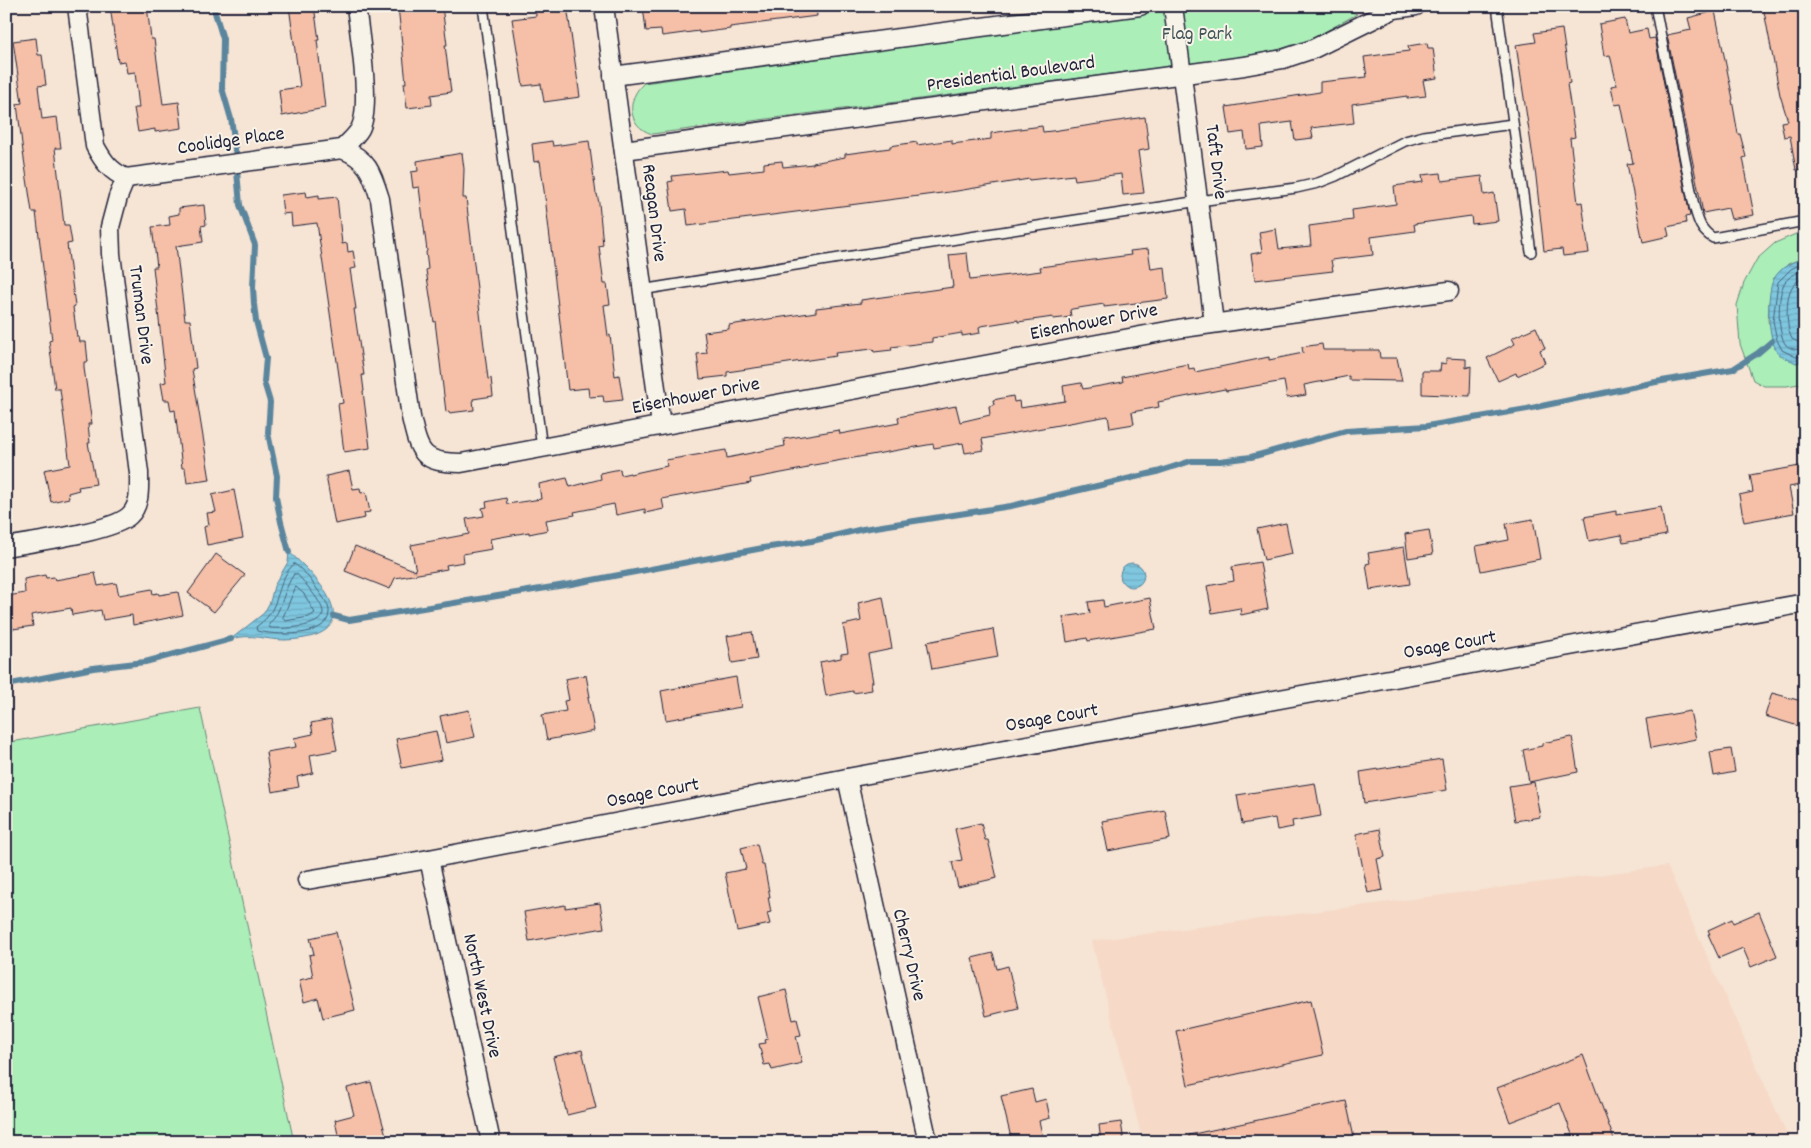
<svg xmlns="http://www.w3.org/2000/svg" width="1811" height="1148" font-family="Dekko,sans-serif">
  <defs>
    <pattern id="water-rules" width="6" height="5" patternUnits="userSpaceOnUse" patternTransform="scale(1.25)"><rect width="6" height="5" fill="#7fc7df"/><path d="M0 2.5h6" fill="none" stroke="#6dabc0"/></pattern>
  </defs>
  <rect width="100%" height="100%" fill="#f6e4d4"/>
  <filter id="ink" filterUnits="userSpaceOnUse"><feTurbulence type="fractalNoise" baseFrequency=".02" numOctaves="2"/><feDisplacementMap in="SourceGraphic" scale="10" xChannelSelector="R" yChannelSelector="G"/><feConvolveMatrix kernelMatrix="1 2 1 2 8 2 1 2 1" color-interpolation-filters="sRGB"/></filter>
  <g filter="url(#ink)">
    <path fill="#f6d9c6" d="M1667 866 1790 1142H1143L1092 941Z"/>
    <g fill="#abeeb8" stroke="#66887a">
      <path d="M1198 6H1335L1357 14 1310 40 1274 51 1233 58 652 134C627 126 626 99 644 83Z"/>
      <path d="M1805 230V257L1788 264 1773 279 1769 303 1768 322 1796 363 1805 360V383L1787 386H1764L1753 380 1740 344 1737 305 1744 283 1757 259 1775 243Z"/>
      <path d="M200 708 294 1142H6V743Z"/>
    </g>
    <g fill="url(#water-rules)" stroke="#5a859d">
      <path d="M1805 257V360L1796 363C1791 360 1783 358 1779 354 1767 342 1766 292 1774 279 1780 267 1793 262 1805 257Z"/>
      <path d="M289 552C326 584 369 637 285 640 265 640 253 633 231 639L264 613 270 602 274 586 288 562Z"/>
      <circle cx="1132" cy="575" r="12"/>
    </g>
    <g fill="none" stroke-linecap="round" stroke-linejoin="round">
      <g stroke="#47647d" stroke-width="1">
        <path d="M1805 262 1791 269 1778 282 1773 321 1777 340 1782 350 1796 357 1805 356"/>
        <path d="M1805 269C1797 273 1786 277 1783 286 1778 298 1777 334 1786 345 1792 350 1798 350 1805 349"/>
        <path d="M1805 277C1800 280 1795 282 1792 287 1785 298 1786 329 1792 339L1798 342H1805"/>
        <path d="M294 564C303 569 311 580 317 589 322 596 330 605 329 613 327 639 273 635 257 631L256 627C260 624 265 620 268 616 280 601 278 578 294 564Z"/>
        <path d="M294 574H297C303 581 324 604 323 613 321 628 282 629 270 628L269 624C283 611 283 589 294 574Z"/>
        <path d="M296 587 304 594 315 613 309 617 285 621 283 618Z"/>
      </g>
      <g stroke="#5a859d" stroke-width="6">
        <path d="M213 6 223 39 222 88 231 119 234 138 240 205 255 245 253 287 254 304 256 321 266 358 264 382 270 402 268 433 277 476 276 497 281 522 289 552"/>
        <path d="M334 616 349 620 571 584 763 548 812 541 863 529 1011 506 1157 472 1191 461H1220L1251 457 1346 431 1427 426 1527 409 1656 382 1733 369 1758 353 1772 341"/>
        <path d="M6 685 93 668 145 662 231 639"/>
      </g>
    </g>
    <g fill="#f5c0a7" stroke="#22223b">
      <path d="M110 6H147L151 39H154L163 104 179 102 182 128 155 132V129L138 132 134 108H139L135 72 127 73 125 61 118 62Z"/>
      <path d="M289 6H314L319 40H317L325 108 282 116 279 90 300 87Z"/>
      <path d="M398 6H442L447 45H445L451 92 431 95 432 105 407 108 404 83H406Z"/>
      <path d="M535 6H567L580 97 544 102 541 84 523 86 512 19 536 16Z"/>
      <path d="M643 6H816L817 16 730 27V29L699 33V31L662 36 661 30 646 31Z"/>
      <path d="M1763 6H1805V169L1796 170 1790 136 1784 137 1781 122 1788 121 1780 95Z"/>
      <path d="M1715 11 1733 99 1732 100 1738 134H1740L1746 157 1743 158 1754 215 1731 219 1728 208 1703 213 1667 35 1691 30 1688 18Z"/>
      <path d="M1625 19 1628 33 1647 29 1649 39 1655 38 1690 216 1685 217 1686 223 1667 227 1669 236 1643 242 1627 164 1633 163 1621 104 1615 105 1611 86 1617 85 1610 55 1604 56 1599 24Z"/>
      <path d="M1562 29 1570 83 1567 84 1575 137 1570 138 1578 203 1582 202 1589 253 1563 256 1562 249 1544 251 1536 177 1516 45 1536 42 1534 33Z"/>
      <path d="M36 38 38 55H42L46 85 38 86 42 119 57 117 61 148H55L64 225H69L72 243 67 244 75 306 73 307 77 337H79L80 342H86L88 362H84V368L92 424H88L90 443H88L96 484 78 487 79 490 68 493 69 498 51 502 44 470 70 465 60 389H55L49 341 52 340 36 212H32L23 152 17 104 22 103 13 41Z"/>
      <path d="M1427 43 1428 48H1433L1437 78 1423 80 1426 96 1407 98V96L1352 104 1354 123 1311 128 1313 138 1295 140 1292 122 1261 126 1263 147 1246 149 1244 132 1230 134 1226 107 1320 92V82L1367 77 1364 57 1409 51 1408 46Z"/>
      <path d="M1145 117 1149 149 1138 151 1144 193 1123 195 1121 174 1075 180 1074 175 1029 180V179L957 191 688 226 686 209 672 211 668 182 673 181 672 176 728 170 729 173 764 169V163L782 161 783 167 813 164V163L845 157V154L890 148V146L917 142V145L952 140V144L991 139V133L1012 130 1042 126 1043 132 1052 131Z"/>
      <path d="M552 141 553 146 589 141 596 194H597L599 203 603 245 599 246 604 284H607L610 304 604 305 608 336 610 335 615 376 619 375 623 400 604 402 603 396 589 397 588 388 568 390 546 205 540 161 534 162 532 144Z"/>
      <path d="M462 153 464 169 463 198H466L488 379 491 378 493 396 473 399 474 410 449 413V411L446 412 435 321 434 322 426 270 428 269 426 252 427 251 419 187 413 188 411 172 418 171 417 161Z"/>
      <path d="M1441 173 1442 181 1482 176 1484 195 1494 193 1498 221 1472 224 1471 216 1414 224 1415 231 1371 237 1373 255 1331 260 1333 271 1255 280 1251 254 1262 252 1259 232 1276 229 1279 249 1311 246 1309 226 1353 220 1352 210 1396 204 1394 186 1423 182 1422 175Z"/>
      <path d="M306 192 307 197 319 195V199L337 197 342 244 347 243 348 252 353 251 356 268 350 269 356 309H354L364 375H362L364 391H363L370 448 344 452 338 404 343 403 317 223 292 226 291 213 283 214 281 195Z"/>
      <path d="M204 205 206 225 201 226 203 242 176 246 185 320H190L196 368 192 369 210 480 187 483 185 468H182L175 410 171 411 169 400H164L161 383 166 382 153 267H157L152 227 170 225 169 216 179 214V208Z"/>
      <path d="M1148 249 1151 269 1165 267 1168 299 1104 307V304L1072 309 1070 310 1071 317 1053 319V317L1018 322V320L981 326 979 327 980 333 962 336V333L932 338V342L891 347 892 350 874 352 873 349 835 353 836 356 727 372V376L700 379 697 354 707 353 704 332 729 329V325L816 312V308L861 303V300L953 287 949 255 967 253 970 280 1041 271 1040 267 1131 255 1130 251Z"/>
      <path d="M1536 327 1545 348 1540 350 1545 363 1517 376 1516 373 1498 381 1487 358 1515 344 1512 338Z"/>
      <path d="M1322 344 1323 350H1379L1380 358H1397L1402 381 1349 380V376L1304 385 1306 395 1287 398 1284 381 1226 391 1225 389 1158 402 1159 407 1132 412 1134 424 1110 428 1108 416 982 439 984 450 965 453 963 443 934 448 933 444 808 466V468L750 479 751 483 662 499 664 509 645 513V509L616 515 614 504 574 512 575 515 546 520 548 530 529 534V532L490 539 492 549 463 554 464 562 446 565 447 569 395 578 390 589 345 571 355 546 416 571 411 545 469 534 466 519 484 516 482 508 487 507 486 502 506 498 507 504 541 499 539 484 567 478 570 487 601 479 600 473 620 469 621 475 630 473V474L667 466 666 460 726 450 727 458 785 446 784 439 839 430 840 434 899 423 898 417 956 406 960 422 990 415 989 406 994 405 993 400 1013 396 1014 402 1019 401 1020 408 1065 401 1063 386 1081 383 1083 389 1123 382 1122 377 1188 364 1189 369 1194 368 1195 372 1269 357V360L1303 353 1302 347Z"/>
      <path d="M1446 358 1466 359V368L1471 366 1470 396 1422 394V371H1440L1441 363 1446 364Z"/>
      <path d="M1805 465V484L1789 487 1794 513 1744 522 1739 495 1753 492 1750 475Z"/>
      <path d="M349 471 353 489 360 488 361 493 366 492 370 512 364 513 365 518 335 524 326 476Z"/>
      <path d="M234 490 243 538 207 545 204 527 209 525 207 513 216 512 212 495Z"/>
      <path d="M1661 507 1666 535 1623 543 1621 535 1589 541 1584 517 1616 511V515Z"/>
      <path d="M1533 519 1540 559 1481 571 1476 546 1509 540 1506 524Z"/>
      <path d="M1286 523 1292 554 1264 560 1257 529Z"/>
      <path d="M1429 530 1433 554 1408 558 1405 534Z"/>
      <path d="M1404 547 1410 584 1370 590 1366 564 1370 563 1368 553Z"/>
      <path d="M216 554 245 575 214 612 188 593Z"/>
      <path d="M1260 562 1268 609 1241 615 1240 608 1212 613 1207 586 1234 581 1232 567Z"/>
      <path d="M95 573 98 586 116 583 119 595 152 589 153 594 158 593 159 595 178 592 183 615 133 625 132 615 103 620 101 610 72 615 71 608 31 615 33 626 13 629 8 596 25 593 24 579 45 575 46 578 54 577 55 580Z"/>
      <path d="M883 597 892 649 868 654 873 682H871L872 690 853 693V691L826 696 820 662 841 658V654L848 653 843 625 861 621 858 603Z"/>
      <path d="M1150 598 1156 629 1088 641 1087 638 1067 642 1063 617 1090 613 1088 602 1103 600 1104 607Z"/>
      <path d="M993 629 998 657 932 669 927 642Z"/>
      <path d="M752 632 757 659 732 663 727 636Z"/>
      <path d="M586 675 590 697H588L594 731 547 740 542 715 566 711 564 701 569 700 565 679Z"/>
      <path d="M736 677 741 707 666 720 661 691Z"/>
      <path d="M1772 693 1805 702V728L1765 716Z"/>
      <path d="M469 710 475 737 446 743 440 716Z"/>
      <path d="M1690 711 1696 739 1651 748 1646 719Z"/>
      <path d="M331 719 337 750 310 755 313 773 297 777 299 787 272 792 266 752 296 747 294 738 313 734 311 723Z"/>
      <path d="M436 731 442 760 402 768 396 739Z"/>
      <path d="M1572 737 1578 772 1529 782 1523 750 1542 746V743Z"/>
      <path d="M1731 749 1735 772 1714 776 1710 752Z"/>
      <path d="M1442 759 1447 790 1364 803 1360 772Z"/>
      <path d="M1534 782 1540 817 1515 821 1509 786Z"/>
      <path d="M1315 783 1321 816 1292 821 1293 827 1277 830 1275 818 1242 824 1237 795Z"/>
      <path d="M1165 810 1170 839 1108 851 1102 821Z"/>
      <path d="M981 823 985 840H988L997 878 958 887 952 862 962 860 955 829Z"/>
      <path d="M1380 829 1385 857 1377 859 1383 890 1368 893 1356 834Z"/>
      <path d="M757 844 762 865H764L770 897H768L771 912 767 913 770 924 737 931 725 873 746 869 741 848Z"/>
      <path d="M600 903 604 928 529 941 524 912 565 905V908Z"/>
      <path d="M1759 912 1777 956 1751 967 1743 948 1719 958 1708 934H1710L1708 930 1732 919 1733 923Z"/>
      <path d="M336 932 355 1010 323 1018 318 998 304 1002 299 980 313 977 309 955 314 954 310 938Z"/>
      <path d="M993 953 997 969 1008 966 1018 1008 986 1016 972 958Z"/>
      <path d="M786 990 793 1020 797 1019 801 1035 796 1036 802 1063 772 1070 770 1064 764 1065 759 1044 766 1043 765 1040 768 1039 758 997Z"/>
      <path d="M1311 1000 1323 1055 1188 1085 1176 1031Z"/>
      <path d="M582 1050 596 1108 567 1115 553 1057Z"/>
      <path d="M1583 1055 1615 1142H1575L1560 1103 1510 1122 1497 1088Z"/>
      <path d="M371 1082 386 1135 360 1141 359 1135 339 1140 335 1120 354 1115 347 1088Z"/>
      <path d="M1032 1089 1035 1102 1046 1099 1050 1118 1039 1121 1044 1142H1012L1001 1096Z"/>
      <path d="M1346 1101 1355 1142H1190L1189 1135Z"/>
      <path d="M1121 1122 1124 1142H1101L1099 1125Z"/>
    </g>
    <g fill="none" stroke-linecap="round" stroke-linejoin="round">
      <g stroke="#22223b" stroke-width="12">
        <g id="lane">
          <path d="M483 6 542 448"/>
          <path d="M1497 6 1531 252"/>
          <path d="M1655 6 1694 206C1698 220 1700 230 1713 238L1805 221"/>
          <path d="M641 290 1044 225 1199 201 1296 188 1318 183 1336 176 1405 141 1423 136 1513 124"/>
        </g>
      </g>
      <g stroke="#22223b" stroke-width="21">
        <g id="street">
          <path d="M356 6C359 32 372 107 360 129 356 136 348 143 342 149 368 159 372 173 380 199L411 417C419 453 422 463 461 463L1183 328 1449 291"/>
          <path d="M604 6 661 425"/>
          <path d="M1173 6 1214 323"/>
          <path d="M1382 7 1394 9 1416 6"/>
          <path d="M613 76 1140 6"/>
          <path d="M624 150 1244 66 1283 59 1313 49 1394 9"/>
          <path d="M126 178 342 149"/>
          <path d="M6 547C33 542 111 532 129 516 141 505 139 487 139 473L111 254 110 227 118 197 126 178C110 171 103 161 95 146L77 6"/>
          <path d="M847 778 928 1142"/>
          <path d="M429 859 491 1142"/>
          <path d="M307 880 429 859 847 778 1805 603"/>
        </g>
      </g>
      <use href="#lane" stroke="#f7f3e8" stroke-width="9"/>
      <use href="#street" stroke="#f7f3e8" stroke-width="18"/>
    </g>
  </g>
  <g text-anchor="middle" dominant-baseline="central" stroke-width="4" stroke-linejoin="round" paint-order="stroke">
    <g font-size="20" fill="#44555a" stroke="#f7f3e8">
      <text x="1197" y="35">Flag Park</text>
    </g>
    <g font-size="20" fill="#22223b" stroke="#f7f3e8">
      <text transform="translate(1011 75) rotate(-8)">Presidential Boulevard</text>
      <text transform="translate(231 142) rotate(-8)">Coolidge Place</text>
      <text transform="translate(1215 162) rotate(83)">Taft Drive</text>
      <text transform="translate(653 213) rotate(83)">Reagan Drive</text>
      <text transform="translate(140 315) rotate(83)">Truman Drive</text>
      <text transform="translate(1094 323) rotate(-11)">Eisenhower Drive</text>
      <text transform="translate(696 397) rotate(-11)">Eisenhower Drive</text>
      <text transform="translate(1450 646) rotate(-10)">Osage Court</text>
      <text transform="translate(1052 719) rotate(-10)">Osage Court</text>
      <text transform="translate(653 794) rotate(-11)">Osage Court</text>
      <text transform="translate(908 955) rotate(77)">Cherry Drive</text>
      <text transform="translate(481 996) rotate(78)">North West Drive</text>
    </g>
  </g>
  <rect width="1811" height="1148" fill="none" stroke="#f7f3e8" stroke-width="25"/>
  <rect x="12" y="12" width="1786" height="1123" fill="none" stroke="#22223b" stroke-width="2" filter="url(#ink)"/>
</svg>
